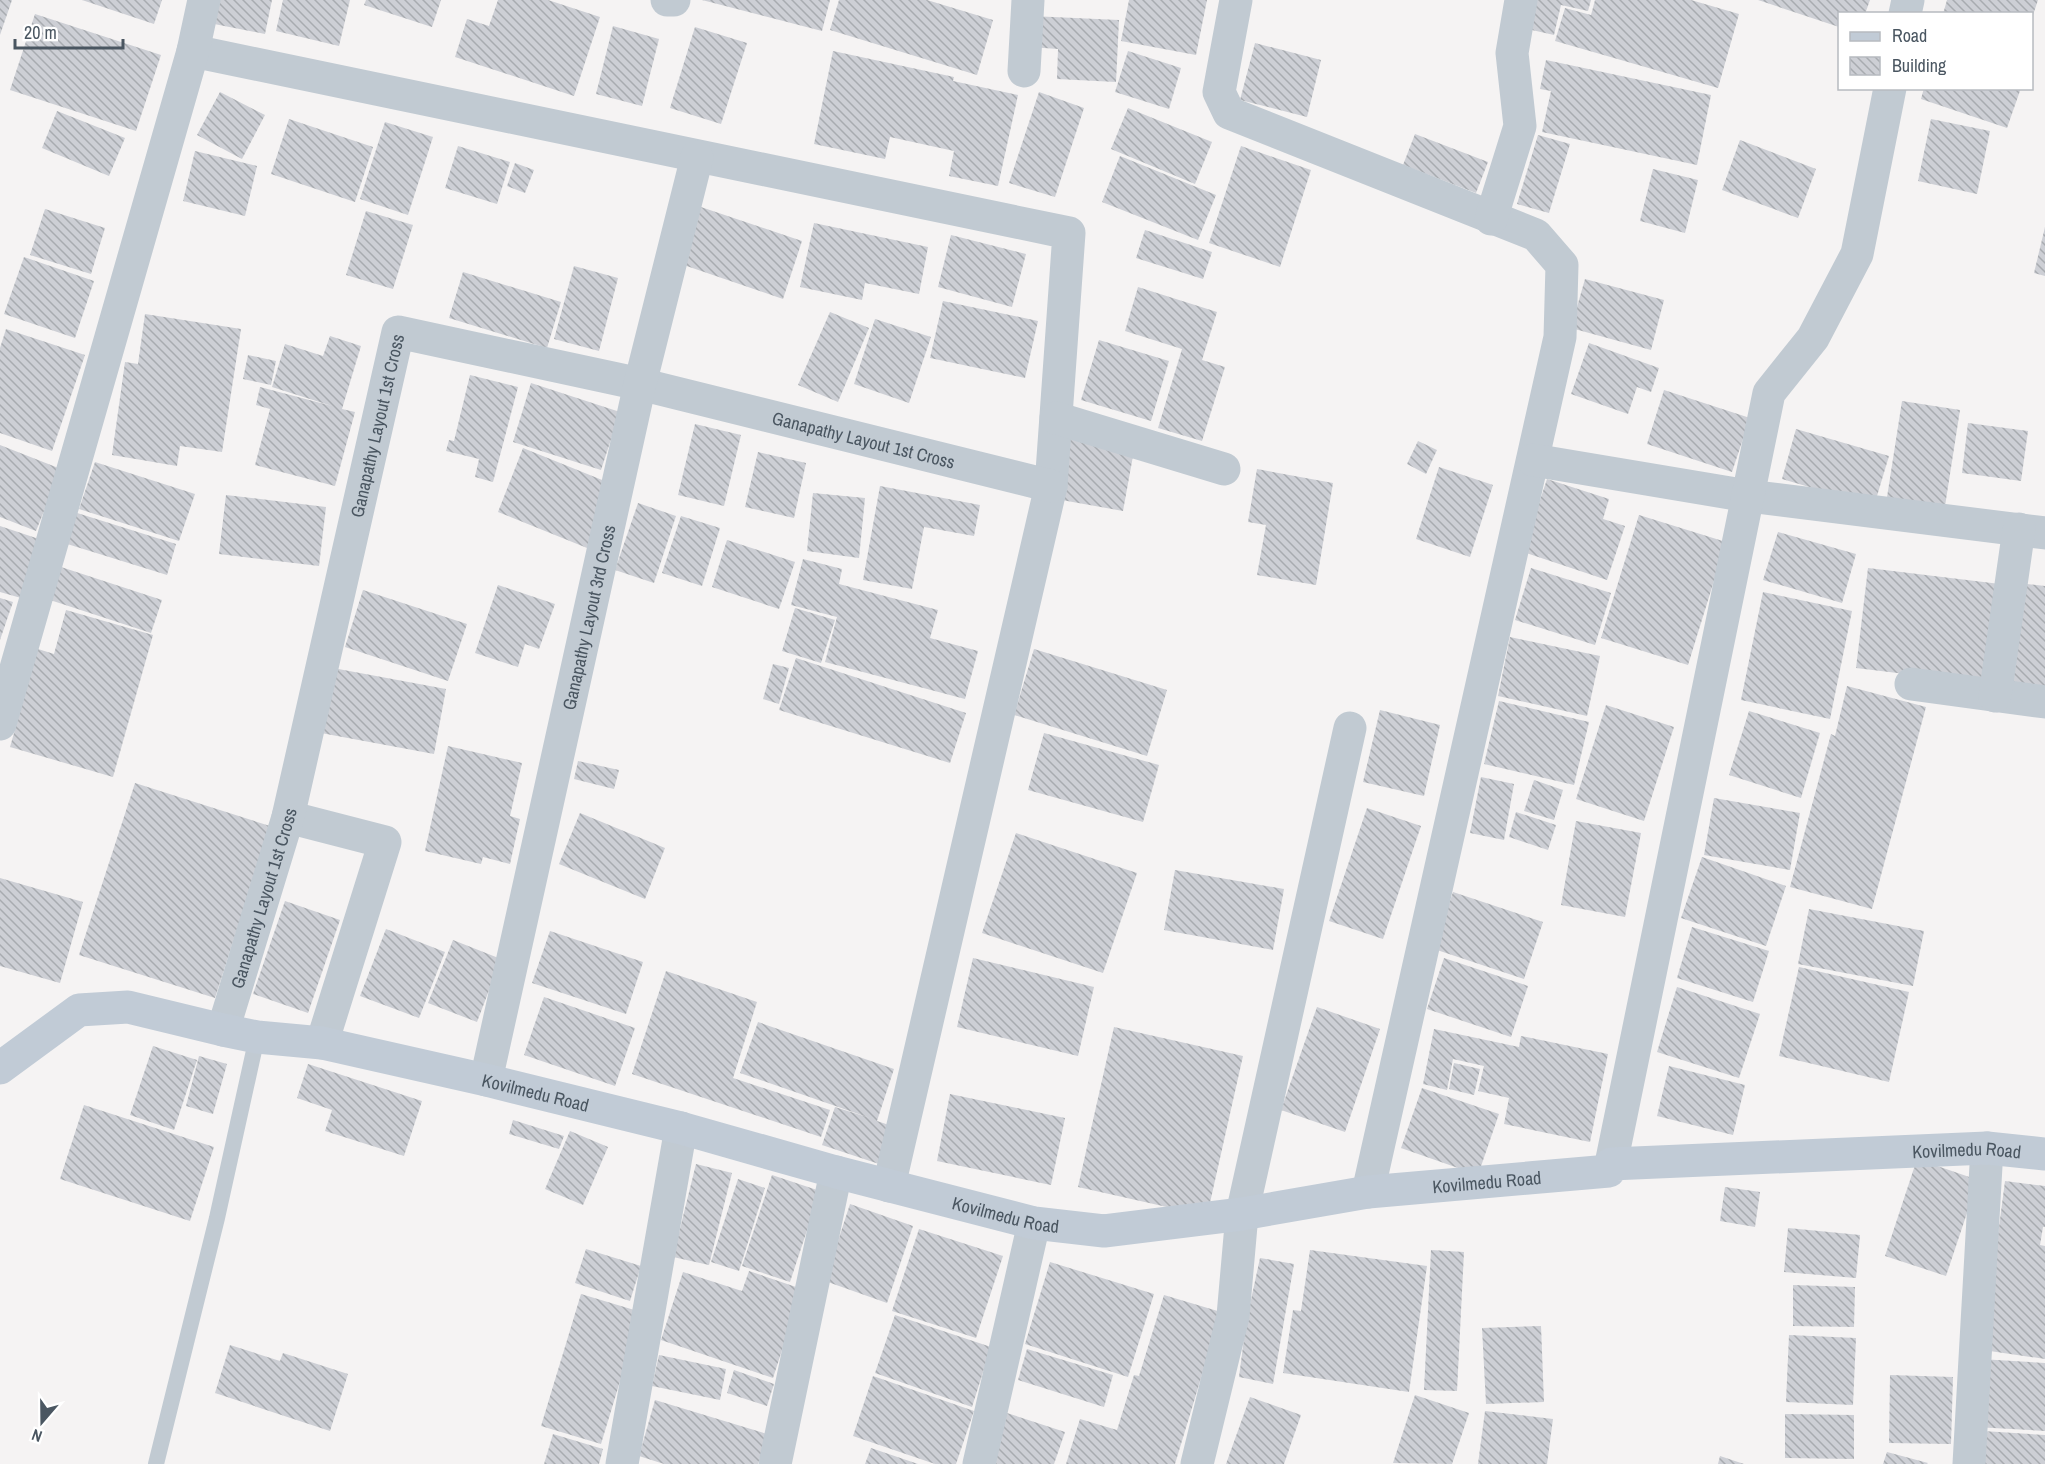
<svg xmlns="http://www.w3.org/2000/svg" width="2045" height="1464" font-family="'Archivo Narrow',sans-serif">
  <defs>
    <pattern id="building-back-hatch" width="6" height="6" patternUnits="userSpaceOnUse" patternTransform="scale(1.5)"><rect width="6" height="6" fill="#cdcfd5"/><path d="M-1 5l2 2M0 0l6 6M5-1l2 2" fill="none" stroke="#a8abb0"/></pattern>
  </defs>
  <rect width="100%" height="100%" fill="#f5f3f3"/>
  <g fill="url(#building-back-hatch)">
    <path d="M0 0H12L0 35Z"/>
    <path d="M82 0H162L154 24Z"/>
    <path d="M214 0H272L265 34 209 23Z"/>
    <path d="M283 0H350L339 46 276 31Z"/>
    <path d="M366 0H441L432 27 364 5Z"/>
    <path d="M498 0H548L600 17 574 96 455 57 467 19 489 26Z"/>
    <path d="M702 0H830L822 31Z"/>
    <path d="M839 0H927L993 20 977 75 830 30Z"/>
    <path d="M1129 0H1207L1196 55 1121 41Z"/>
    <path d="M1530 0H1591L1588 11 1561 5 1554 35 1523 28Z"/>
    <path d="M1595 0H1691L1739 14 1718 88 1555 41 1565 8 1591 15Z"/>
    <path d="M1758 0H1870L1865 14H1839V27Z"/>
    <path d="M1947 0H2038L2032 18V14H1943Z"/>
    <path d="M35 14 161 55 136 131 10 90Z"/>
    <path d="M1031 16 1119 20 1116 82 1057 79 1058 49 1030 47Z"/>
    <path d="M613 26 659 39 642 106 596 94Z"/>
    <path d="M695 27 747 43 721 124 670 108Z"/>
    <path d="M1255 43 1321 60 1307 117 1240 100Z"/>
    <path d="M833 51 954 77 953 81 1018 95 998 186 949 176 954 151 890 137 885 159 814 144Z"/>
    <path d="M1128 51 1181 68 1169 109 1115 92Z"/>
    <path d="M1546 60 1711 95 1697 165 1542 132 1551 91 1540 89Z"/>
    <path d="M1924 88H2021L2007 128 1921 99Z"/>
    <path d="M220 92 265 115 242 159 197 135Z"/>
    <path d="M1039 92 1084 108 1055 197 1009 183Z"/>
    <path d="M1128 108 1212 142 1195 184 1111 149Z"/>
    <path d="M57 111 125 138 109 176 42 148Z"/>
    <path d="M289 119 373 147 355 202 271 174Z"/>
    <path d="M1931 119 1990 131 1977 194 1918 181Z"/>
    <path d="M385 122 433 137 408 215 360 199Z"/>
    <path d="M1415 134 1488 162 1476 193 1403 165Z"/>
    <path d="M1538 135 1570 144 1549 213 1517 204Z"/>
    <path d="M1740 140 1816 169 1798 218 1722 190Z"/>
    <path d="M458 146 510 162 497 204 445 188Z"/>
    <path d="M1241 146 1311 170 1280 267 1209 243Z"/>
    <path d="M195 151 257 166 245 216 183 201Z"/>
    <path d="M1120 156 1216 195 1198 240 1102 202Z"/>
    <path d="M515 163 534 170 525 193 507 186Z"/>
    <path d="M1653 169 1698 180 1685 233 1640 221Z"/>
    <path d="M692 204 802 241 783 299 672 261Z"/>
    <path d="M45 209 105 228 91 274 30 255Z"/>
    <path d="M366 211 413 225 393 289 346 275Z"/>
    <path d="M814 223 928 247 919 294 865 283 862 300 800 287Z"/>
    <path d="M2045 227V276L2034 273Z"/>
    <path d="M1145 230 1212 252 1203 279 1136 258Z"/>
    <path d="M951 235 1026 254 1012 307 938 287Z"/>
    <path d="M24 257 94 281 75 338 4 314Z"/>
    <path d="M574 266 618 278 599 351 554 339Z"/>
    <path d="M463 272 561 302 547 348 449 318Z"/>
    <path d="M1585 279 1664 300 1651 350 1571 328Z"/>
    <path d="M1138 287 1217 312 1202 360 1225 367 1202 441 1158 428 1182 349 1125 331Z"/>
    <path d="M943 301 1038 321 1025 378 930 358Z"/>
    <path d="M830 312 869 328 838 402 798 385Z"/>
    <path d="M145 314 241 329 222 452 180 446 177 466 112 455 125 362 138 364Z"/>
    <path d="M875 319 931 337 909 403 854 384Z"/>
    <path d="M6 329 85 355 52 451 0 433V348Z"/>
    <path d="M330 336 361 346 342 409 355 412 335 486 255 465 270 409 256 405 260 387 332 406 272 387 285 344 323 356Z"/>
    <path d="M1099 340 1169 361 1151 421 1081 400Z"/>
    <path d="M1589 343 1659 368 1651 392 1637 387 1628 414 1571 394Z"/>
    <path d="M248 355 276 361 271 385 243 379Z"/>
    <path d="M470 375 518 387 493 482 475 477 479 459 446 451 449 440 454 441Z"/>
    <path d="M531 383 620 412 601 470 513 442Z"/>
    <path d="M1664 390 1750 418 1732 472 1647 444Z"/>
    <path d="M1902 401 1960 410 1945 506 1887 497Z"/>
    <path d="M1968 423 2028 431 2021 481 1962 473Z"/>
    <path d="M695 424 741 435 724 506 678 495Z"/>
    <path d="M1796 429 1889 456 1874 506 1782 479Z"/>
    <path d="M1068 433 1135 445 1123 511 1056 499Z"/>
    <path d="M1418 441 1437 450 1426 474 1407 464Z"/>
    <path d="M0 445 61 469 36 531 0 517Z"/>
    <path d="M523 448 617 486 592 550 498 512Z"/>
    <path d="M758 452 806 463 794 518 745 507Z"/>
    <path d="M95 462 195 494 179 541 79 509Z"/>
    <path d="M1439 467 1493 485 1470 557 1416 539Z"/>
    <path d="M1257 469 1333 483 1316 585 1257 575 1266 525 1248 522Z"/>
    <path d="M1547 479 1609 499 1603 519 1625 526 1607 580 1523 552Z"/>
    <path d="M880 486 980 505 974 536 924 527 912 589 863 580Z"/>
    <path d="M813 493 865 498 859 558 807 551Z"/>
    <path d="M226 495 326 507 319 566 219 554Z"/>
    <path d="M638 503 676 516 654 583 615 570Z"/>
    <path d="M74 512 176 544 167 575 64 543Z"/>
    <path d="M1639 515 1726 542 1688 665 1601 638Z"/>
    <path d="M681 516 720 528 702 586 662 573Z"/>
    <path d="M0 526 39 539 21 598 0 592Z"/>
    <path d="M1778 532 1856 554 1842 603 1763 580Z"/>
    <path d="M727 540 795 562 779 609 712 587Z"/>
    <path d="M803 559 842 569 839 584 938 610 930 638 978 651 965 699 825 662 837 617 791 605Z"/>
    <path d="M61 567 162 600 151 633 50 600Z"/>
    <path d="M1531 568 1611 593 1595 645 1515 620Z"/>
    <path d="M1868 568 2000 584 1988 684 1856 668Z"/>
    <path d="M2017 583 2045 586V687L2006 683Z"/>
    <path d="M498 585 555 604 539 649 525 644 518 667 475 653Z"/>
    <path d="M363 590 467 624 448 681 345 647Z"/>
    <path d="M1763 592 1852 611 1830 719 1741 700Z"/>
    <path d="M0 598 13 602 0 640Z"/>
    <path d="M795 608 835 620 821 663 782 651Z"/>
    <path d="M66 610 153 635 113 777 10 747 38 649 54 654Z"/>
    <path d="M1510 637 1600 656 1587 716 1498 696Z"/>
    <path d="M1034 649 1167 690 1147 756 1014 715Z"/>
    <path d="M796 658 966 713 950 763 779 710Z"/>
    <path d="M773 664 789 668 779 704 763 699Z"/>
    <path d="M333 668 446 689 434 754 321 733Z"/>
    <path d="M1847 686 1926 707 1872 909 1790 887 1831 734 1835 736Z"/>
    <path d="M1499 701 1589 722 1574 785 1484 764Z"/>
    <path d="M1606 705 1674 727 1644 821 1576 799Z"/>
    <path d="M1380 710 1440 725 1424 796 1363 782Z"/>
    <path d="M1749 711 1820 733 1801 798 1729 775Z"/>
    <path d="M1044 733 1159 765 1143 822 1028 790Z"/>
    <path d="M448 746 522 763 510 816 520 819 510 864 483 857 481 864 425 851Z"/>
    <path d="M578 761 619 770 614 789 574 779Z"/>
    <path d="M1481 777 1514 784 1504 840 1470 833Z"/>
    <path d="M1534 780 1563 790 1554 820 1524 811Z"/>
    <path d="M135 783 270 826 215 998 79 955Z"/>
    <path d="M1714 798 1800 813 1790 870 1704 855Z"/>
    <path d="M1367 808 1421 826 1383 939 1329 921Z"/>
    <path d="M1516 812 1556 825 1548 850 1509 837Z"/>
    <path d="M580 813 665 848 645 899 559 864Z"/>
    <path d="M1576 821 1641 833 1625 917 1561 905Z"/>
    <path d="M1016 833 1137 873 1103 973 982 933Z"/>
    <path d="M1702 857 1786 886 1766 946 1681 918Z"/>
    <path d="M1175 870 1284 889 1273 950 1164 930Z"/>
    <path d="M0 878 83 902 60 983 0 966Z"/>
    <path d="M1453 892 1543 922 1524 979 1434 949Z"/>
    <path d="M285 901 340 920 308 1013 253 994Z"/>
    <path d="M1809 909 1924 931 1913 986 1798 964Z"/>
    <path d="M1692 927 1769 951 1753 1002 1677 978Z"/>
    <path d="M386 929 445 952 419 1018 360 996Z"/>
    <path d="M550 931 643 962 626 1014 532 983Z"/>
    <path d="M453 940 501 959 477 1022 428 1003Z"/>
    <path d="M973 958 1094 987 1078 1056 957 1027Z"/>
    <path d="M1444 958 1528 986 1511 1037 1427 1009Z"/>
    <path d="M1799 967 1909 992 1889 1082 1779 1056Z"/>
    <path d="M666 971 757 1002 733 1078 830 1110 821 1137 632 1074Z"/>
    <path d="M1677 987 1760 1014 1739 1078 1657 1052Z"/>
    <path d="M544 997 635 1028 615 1086 524 1055Z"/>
    <path d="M1317 1007 1380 1029 1345 1132 1281 1110Z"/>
    <path d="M758 1022 894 1069 877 1121 892 1126 879 1164 822 1145 835 1107 870 1118 740 1073Z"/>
    <path d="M1114 1027 1243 1056 1207 1216 1078 1187Z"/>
    <path d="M1434 1029 1519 1047 1521 1036 1608 1054 1590 1142 1504 1124 1509 1098 1478 1091 1484 1066 1453 1059 1447 1090 1423 1084Z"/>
    <path d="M153 1046 197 1060 174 1130 130 1115Z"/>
    <path d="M199 1056 227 1064 213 1114 186 1106Z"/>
    <path d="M1454 1063 1480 1069 1474 1095 1449 1089Z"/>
    <path d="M308 1064 422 1101 404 1156 325 1131 332 1110 297 1098Z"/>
    <path d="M1669 1066 1745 1085 1733 1135 1657 1116Z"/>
    <path d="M1422 1088 1499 1114 1478 1175 1401 1148Z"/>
    <path d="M950 1094 1065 1118 1051 1185 937 1161Z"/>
    <path d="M84 1105 214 1147 190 1221 60 1179Z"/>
    <path d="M513 1120 564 1136 559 1149 509 1134Z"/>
    <path d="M570 1131 608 1147 583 1205 545 1189Z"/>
    <path d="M1917 1159 1978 1180 1946 1276 1885 1256Z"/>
    <path d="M696 1164 732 1173 709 1265 673 1257Z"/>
    <path d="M772 1175 820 1191 790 1282 742 1266Z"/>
    <path d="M738 1179 765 1188 739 1271 711 1262Z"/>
    <path d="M2005 1181 2045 1186V1227H2043L2040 1245 2045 1246V1359L1983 1350Z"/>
    <path d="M1725 1187 1760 1192 1755 1227 1720 1221Z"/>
    <path d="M850 1204 913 1226 887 1303 825 1281Z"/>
    <path d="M1788 1228 1860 1235 1856 1278 1784 1272Z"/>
    <path d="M919 1229 1003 1256 976 1338 892 1311Z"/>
    <path d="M586 1249 641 1266 630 1301 575 1283Z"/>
    <path d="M1310 1250 1427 1266 1409 1392 1283 1373 1293 1310 1301 1311Z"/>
    <path d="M1431 1250 1464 1252 1457 1391 1424 1390Z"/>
    <path d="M1260 1258 1294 1264 1273 1384 1239 1377 1246 1323Z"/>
    <path d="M1050 1262 1154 1294 1128 1377 1025 1344Z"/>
    <path d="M749 1271 802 1289 773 1378 661 1340 683 1272 742 1291Z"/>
    <path d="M1793 1285 1855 1287 1854 1327 1793 1326Z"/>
    <path d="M581 1294 641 1312 601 1444 541 1426Z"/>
    <path d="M1164 1295 1221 1312 1175 1464H1066L1080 1419 1117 1430 1134 1375 1139 1376Z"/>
    <path d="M895 1315 991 1347 972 1407 875 1373Z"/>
    <path d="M1541 1326 1544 1402 1486 1404 1482 1328Z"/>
    <path d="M1789 1335 1856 1338 1853 1405 1786 1402Z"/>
    <path d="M230 1345 280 1361 283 1353 348 1374 330 1431 215 1393Z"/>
    <path d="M1027 1349 1113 1375 1104 1407 1018 1380Z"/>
    <path d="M659 1355 726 1369 720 1400 652 1386Z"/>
    <path d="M1980 1359 2045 1363V1431L1975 1427Z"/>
    <path d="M734 1370 774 1384 767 1406 727 1393Z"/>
    <path d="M1890 1375 1953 1377 1951 1444 1889 1443Z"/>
    <path d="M873 1376 974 1411 956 1464H935L853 1436Z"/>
    <path d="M1415 1395 1469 1413 1452 1464 1393 1463Z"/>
    <path d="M1250 1397 1301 1415 1284 1464H1226Z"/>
    <path d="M655 1400 767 1434 758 1464H664L639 1456Z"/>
    <path d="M1485 1411 1553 1419 1547 1464H1478Z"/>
    <path d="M1007 1413 1065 1432 1054 1464H990Z"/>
    <path d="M1785 1414 1854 1415V1459L1785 1458Z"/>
    <path d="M1983 1431 2045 1435V1464H1982Z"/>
    <path d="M553 1434 603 1449 599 1464H544Z"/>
    <path d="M871 1448 918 1464H865Z"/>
    <path d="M1887 1452 1928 1463 1927 1464H1883Z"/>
    <path d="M1720 1456 1744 1464H1718Z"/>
  </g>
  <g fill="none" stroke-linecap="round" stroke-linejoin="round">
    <path stroke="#c1cad2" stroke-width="16" d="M156 1464 217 1218 257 1037"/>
    <g stroke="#c1cad2" stroke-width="33">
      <path d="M667 0H674"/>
      <path d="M1236 0 1219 92 1229 113 1536 235 1562 265 1560 337 1368 1192"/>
      <path d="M1905 14 1908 0"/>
      <path d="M193 51 1069 233 1051 486 889 1186"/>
      <path d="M1024 71 1028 0"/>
      <path d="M1491 219 1520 126 1512 53 1521 0"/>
      <path d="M1056 418 1224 469"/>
      <path d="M1533 460 1748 496 2045 533"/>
      <path d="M1911 684 2045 702"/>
      <path d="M1995 696 2019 529"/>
      <path d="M0 724 193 51 204 0"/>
      <path d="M288 817 385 842 322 1043"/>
      <path id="s1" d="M223 1030 288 817 398 332 640 384 1051 486"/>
      <path id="s2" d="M486 1080 640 384 697 157"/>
      <path d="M1611 1164 1769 393 1813 338 1857 254 1890 88"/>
      <path d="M622 1464 681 1128"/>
      <path d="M775 1464 836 1172"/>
      <path d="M979 1464 1034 1223"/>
      <path d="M1197 1464 1233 1316 1242 1214 1350 728"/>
      <path d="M1969 1464 1987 1148"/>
    </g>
    <path stroke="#c1cbd6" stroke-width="33" id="s3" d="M0 1068 79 1010 128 1007 223 1030 257 1037 322 1043 486 1080 681 1128 836 1172 1034 1223 1104 1231 1242 1214 1368 1192 1609 1171 1611 1164 1987 1148 2045 1154"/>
  </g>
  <g text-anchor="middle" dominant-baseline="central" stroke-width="4.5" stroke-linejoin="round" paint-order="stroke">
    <g font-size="18" fill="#4a5661" stroke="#fff">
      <text stroke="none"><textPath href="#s1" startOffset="624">Ganapathy Layout 1st Cross</textPath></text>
      <text stroke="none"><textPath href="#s1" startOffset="1198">Ganapathy Layout 1st Cross</textPath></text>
      <text stroke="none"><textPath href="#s2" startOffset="474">Ganapathy Layout 3rd Cross</textPath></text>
      <text stroke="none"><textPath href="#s1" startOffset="138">Ganapathy Layout 1st Cross</textPath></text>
      <text stroke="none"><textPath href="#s3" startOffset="564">Kovilmedu Road</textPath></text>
      <text stroke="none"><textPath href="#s3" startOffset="2022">Kovilmedu Road</textPath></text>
      <text stroke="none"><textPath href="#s3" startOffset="1536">Kovilmedu Road</textPath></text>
      <text stroke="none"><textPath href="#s3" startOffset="1050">Kovilmedu Road</textPath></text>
    </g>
  </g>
  <rect x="1838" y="12" width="195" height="78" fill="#ffffff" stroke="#b7bbc0" stroke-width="1.5"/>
  <rect x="1850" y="32" width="30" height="9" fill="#c1cbd6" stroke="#b7bbc0" stroke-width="1.5"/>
  <text x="1892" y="42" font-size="18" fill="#4a5661">Road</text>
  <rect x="1850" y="57" width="30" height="18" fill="url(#building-back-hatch)" stroke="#b7bbc0" stroke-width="1.5"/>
  <text x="1892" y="72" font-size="18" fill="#4a5661">Building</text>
  <g transform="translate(42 1422) rotate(200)" stroke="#ffffff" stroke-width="4.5" paint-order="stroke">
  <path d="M0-4.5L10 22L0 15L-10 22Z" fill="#4a5661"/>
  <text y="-9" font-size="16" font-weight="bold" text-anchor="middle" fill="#4a5661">N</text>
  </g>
  <path d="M15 39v9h108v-9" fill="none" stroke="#4a5661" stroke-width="3"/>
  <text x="24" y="39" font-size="18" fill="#4a5661" stroke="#ffffff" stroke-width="4.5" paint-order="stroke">20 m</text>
</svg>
